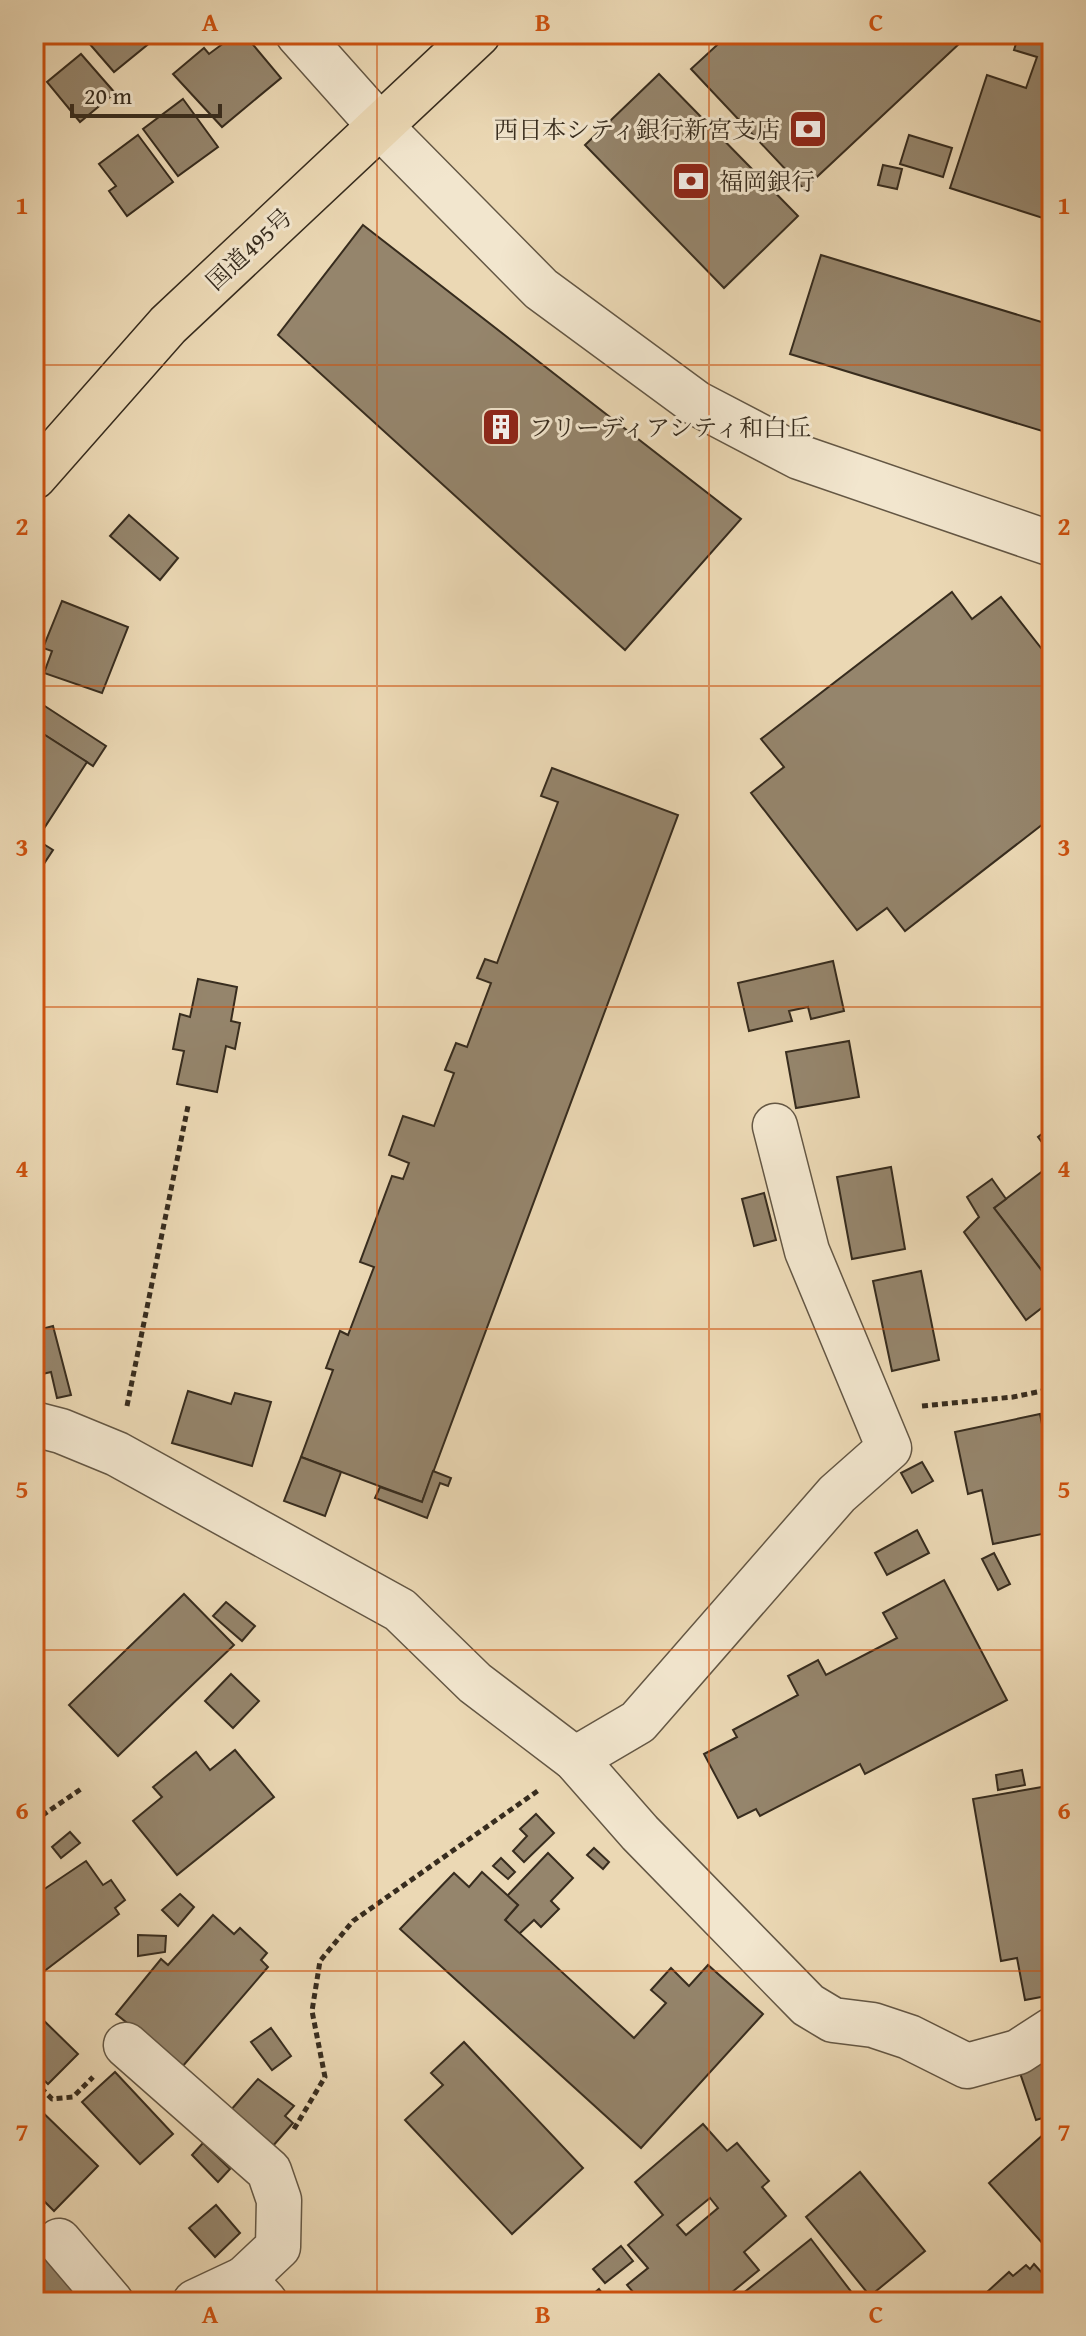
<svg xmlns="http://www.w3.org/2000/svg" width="1086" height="2336" font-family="'Gentium Book Plus','Noto Serif JP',serif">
  <rect width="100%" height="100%" fill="#ebd8b4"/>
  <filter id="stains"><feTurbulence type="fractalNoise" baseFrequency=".0025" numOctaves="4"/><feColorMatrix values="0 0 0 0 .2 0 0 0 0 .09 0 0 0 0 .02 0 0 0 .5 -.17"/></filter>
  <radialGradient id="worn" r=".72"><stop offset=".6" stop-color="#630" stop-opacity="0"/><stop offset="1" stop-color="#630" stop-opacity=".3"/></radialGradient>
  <g fill="#95856c" stroke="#372c1e" stroke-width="2" fill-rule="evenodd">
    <path d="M81 34H146L152 41 114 72Z"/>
    <path d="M236 34H244L281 78 222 127 173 74 204 48 209 54Z"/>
    <path d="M729 34H951L960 43 804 189 691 69Z"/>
    <path d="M1019 34H1052V221L950 188 987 75 1026 88 1037 57 1014 50Z"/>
    <path d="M81 54 115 93 80 122 47 82Z"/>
    <path d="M659 74 798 216 724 288 585 145Z"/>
    <path d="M183 99 218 147 178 176 143 129Z"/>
    <path d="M138 135 173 182 127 216 109 191 116 186 99 164Z"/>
    <path d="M909 135 952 148 943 177 900 164Z"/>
    <path d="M883 165 902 169 897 189 878 185Z"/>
    <path d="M363 225 741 519 625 650 278 335Z"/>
    <path d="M821 255 1048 324 1052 312V434L790 354Z"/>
    <path d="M129 515 178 558 160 580 110 536Z"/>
    <path d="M952 592 972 619 1001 597 1052 662V817L905 931 887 908 857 930 751 793 784 767 761 739Z"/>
    <path d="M62 601 128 627 102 693 44 673 52 651 43 648Z"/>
    <path d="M34 699 106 746 93 766 34 728Z"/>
    <path d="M34 728 87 762 41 833 34 828Z"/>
    <path d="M552 768 678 815 422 1502 301 1457 333 1370 326 1368 340 1331 348 1335 374 1267 360 1262 392 1176 403 1179 409 1163 389 1155 403 1116 434 1126 454 1073 445 1070 456 1043 467 1047 491 983 477 978 485 959 497 963 558 802 541 796Z"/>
    <path d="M34 838 53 850 34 879Z"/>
    <path d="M833 961 844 1011 811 1019 808 1007 789 1011 792 1021 749 1031 738 983Z"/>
    <path d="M198 979 237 987 231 1021 240 1023 235 1049 226 1046 217 1092 177 1084 184 1051 173 1049 180 1014 190 1017Z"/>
    <path d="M849 1041 859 1097 796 1108 786 1052Z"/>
    <path d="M1052 1126V1156L1038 1137Z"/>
    <path d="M1052 1164V1284L994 1208Z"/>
    <path d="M891 1167 905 1249 852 1259 837 1177Z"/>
    <path d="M992 1179 1006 1199 994 1208 1052 1284V1300L1026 1320 964 1232 979 1217 967 1197Z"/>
    <path d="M764 1193 776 1240 754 1246 742 1199Z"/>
    <path d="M921 1271 939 1360 892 1371 873 1281Z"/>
    <path d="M53 1326 71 1395 57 1398 51 1372 34 1376V1331Z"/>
    <path d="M188 1391 231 1404 235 1393 271 1402 252 1466 172 1443Z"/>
    <path d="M1040 1414 1052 1475V1532L993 1544 982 1490 968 1494 955 1432Z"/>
    <path d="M301 1457 341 1472 325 1516 284 1501Z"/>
    <path d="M922 1462 933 1481 912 1493 901 1473Z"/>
    <path d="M433 1471 451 1478 448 1486 440 1483 427 1518 375 1498 380 1487 422 1502Z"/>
    <path d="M917 1530 929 1553 887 1575 875 1553Z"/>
    <path d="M994 1553 1010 1584 998 1590 982 1559Z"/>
    <path d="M944 1580 1007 1700 865 1774 860 1764 760 1816 756 1809 738 1818 704 1754 737 1737 733 1730 798 1695 788 1676 818 1660 826 1675 897 1638 883 1613Z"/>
    <path d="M184 1594 234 1645 118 1756 69 1705Z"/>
    <path d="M226 1602 255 1626 242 1641 213 1616Z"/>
    <path d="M231 1674 259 1701 233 1728 205 1701Z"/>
    <path d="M235 1750 274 1797 177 1875 133 1821 162 1797 153 1787 196 1752 210 1770Z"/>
    <path d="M1022 1770 1025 1785 998 1790 996 1775Z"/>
    <path d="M1048 1786 1052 1806V1945L1047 1946 1052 1995 1025 2000 1017 1958 1001 1961 973 1799Z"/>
    <path d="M536 1814 554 1833 524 1862 513 1851 527 1836 520 1829Z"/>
    <path d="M70 1832 80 1843 61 1858 52 1847Z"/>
    <path d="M594 1848 609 1862 603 1869 587 1855Z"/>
    <path d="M548 1853 573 1878 551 1901 559 1909 541 1927 534 1920 519 1934 505 1920 518 1905 507 1896Z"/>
    <path d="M501 1858 515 1872 508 1879 493 1866Z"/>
    <path d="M86 1861 103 1885 111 1880 125 1900 115 1908 119 1914 34 1979V1890L37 1894Z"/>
    <path d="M482 1872 518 1905 505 1920 634 2038 666 2003 651 1990 671 1968 689 1986 708 1965 763 2014 641 2148 400 1929 454 1873 469 1887Z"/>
    <path d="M180 1894 194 1907 178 1926 162 1910Z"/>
    <path d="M213 1915 234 1934 240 1928 267 1953 261 1960 268 1967 182 2067 116 2014 161 1959 168 1965Z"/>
    <path d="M138 1935 166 1936 165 1952 138 1956Z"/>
    <path d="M34 2011 78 2054 48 2084 34 2071Z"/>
    <path d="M271 2028 291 2056 272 2070 251 2042Z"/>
    <path d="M464 2042 583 2168 512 2234 405 2120 443 2085 431 2073Z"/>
    <path d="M1047 2059 1052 2072V2115L1036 2120 1019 2070Z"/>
    <path d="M115 2072 173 2134 140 2164 82 2102Z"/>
    <path d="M258 2079 294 2106 285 2116 293 2123 272 2147 230 2111Z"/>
    <path d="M34 2104 98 2166 54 2211 34 2191Z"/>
    <path d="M703 2124 727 2151 737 2143 769 2181 762 2187 786 2216 744 2252 759 2270 720 2302H638L640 2300 627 2285 648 2268 628 2245 663 2215 635 2182ZM710 2198 718 2208 686 2235 677 2225Z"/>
    <path d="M1044 2134 1052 2143V2254L989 2183Z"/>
    <path d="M203 2143 230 2169 218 2182 192 2155Z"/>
    <path d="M860 2172 925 2251 870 2296 806 2217Z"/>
    <path d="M216 2205 240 2233 215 2257 189 2228Z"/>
    <path d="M34 2223 95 2302H34Z"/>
    <path d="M811 2239 859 2302H732Z"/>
    <path d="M621 2246 633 2261 605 2283 593 2269Z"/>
    <path d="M1034 2264 1044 2275 1048 2272 1052 2277V2302H976L1009 2272 1013 2276 1026 2265 1030 2269Z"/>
    <path d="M599 2289 609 2302H590L587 2299Z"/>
    <path d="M344 2292 353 2302H330Z"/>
  </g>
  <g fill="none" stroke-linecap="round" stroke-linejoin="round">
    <g stroke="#645744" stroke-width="47">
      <g id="minor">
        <path d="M298 34 380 126 541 289 696 403 799 457 1052 544"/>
        <path d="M34 1424 61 1431 117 1454 400 1610 475 1683 575 1759 640 1833 808 2005 833 2020 873 2025 909 2037 967 2066 1018 2052 1052 2030"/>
        <path d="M575 1759 638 1722 837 1494 889 1448 807 1251 775 1126"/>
        <path d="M126 2045 269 2171 279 2200 278 2247 244 2279 265 2302"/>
        <path d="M59 2241 111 2302"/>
        <path d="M195 2302 244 2279"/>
      </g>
    </g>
    <g stroke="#372c1e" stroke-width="47">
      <path id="trunk" d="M34 477 168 325 478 34"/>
    </g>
    <g stroke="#372c1e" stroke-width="5" stroke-dasharray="6 4" stroke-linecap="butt">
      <path d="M127 1406 188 1106"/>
      <path d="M922 1406 1013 1397 1052 1389"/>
      <path d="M34 1821 81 1789"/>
      <path d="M34 2081 52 2099 73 2097 93 2077"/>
      <path d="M294 2129 325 2077 312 2011 320 1961 353 1921 539 1790"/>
    </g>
    <use href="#minor" stroke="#f2e6ce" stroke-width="44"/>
    <use href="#trunk" stroke="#ebd8b4" stroke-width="44"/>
  </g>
  <path fill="none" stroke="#cd520f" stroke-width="2" stroke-opacity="0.55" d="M377 34V2302M709 34V2302M34 365H1052M34 686H1052M34 1007H1052M34 1329H1052M34 1650H1052M34 1971H1052"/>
  <defs>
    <g id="bank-square" transform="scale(2)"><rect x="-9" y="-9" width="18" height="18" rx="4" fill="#8f2418" stroke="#f2e6ce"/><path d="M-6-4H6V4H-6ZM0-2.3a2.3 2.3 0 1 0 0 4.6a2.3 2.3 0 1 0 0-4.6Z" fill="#fff"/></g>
    <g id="building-square" transform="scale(2)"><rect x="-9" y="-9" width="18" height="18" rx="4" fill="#8f2418" stroke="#f2e6ce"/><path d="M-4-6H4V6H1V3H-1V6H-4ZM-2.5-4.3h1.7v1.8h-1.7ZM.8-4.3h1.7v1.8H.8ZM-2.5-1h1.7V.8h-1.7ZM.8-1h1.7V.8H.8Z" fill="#fff"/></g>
  </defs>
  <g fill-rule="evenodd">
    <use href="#bank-square" x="808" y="129"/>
    <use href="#bank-square" x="691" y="181"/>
    <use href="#building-square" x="501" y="427"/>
  </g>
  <g text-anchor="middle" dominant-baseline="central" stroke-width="6" stroke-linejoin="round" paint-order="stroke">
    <g font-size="24" fill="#372c1e" stroke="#f2e6ce" text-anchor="start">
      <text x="780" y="129" text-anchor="end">西日本シティ銀行新宮支店</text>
      <text x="719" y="181">福岡銀行</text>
      <text x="529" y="427">フリーディアシティ和白丘</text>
    </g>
    <g font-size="24" fill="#372c1e" stroke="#f2e6ce">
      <text transform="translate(249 249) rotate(-43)">国道495号</text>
    </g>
  </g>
  <rect width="1086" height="2336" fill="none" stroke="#ebd8b4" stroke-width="88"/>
  <path d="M72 104v12h148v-12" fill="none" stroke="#372c1e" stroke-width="4"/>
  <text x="84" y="104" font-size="24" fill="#372c1e" stroke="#f2e6ce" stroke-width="6" paint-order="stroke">20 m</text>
  <rect x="44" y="44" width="998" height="2248" fill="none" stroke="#cd520f" stroke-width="3"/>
  <g font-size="26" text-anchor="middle" font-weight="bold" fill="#cd520f">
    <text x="210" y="31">A</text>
    <text x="543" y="31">B</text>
    <text x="876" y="31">C</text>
    <text x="22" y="214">1</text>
    <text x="1064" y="214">1</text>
    <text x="22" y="535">2</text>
    <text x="1064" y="535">2</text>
    <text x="22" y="856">3</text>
    <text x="1064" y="856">3</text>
    <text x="22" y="1177">4</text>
    <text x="1064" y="1177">4</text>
    <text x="22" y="1498">5</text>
    <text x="1064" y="1498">5</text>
    <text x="22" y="1819">6</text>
    <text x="1064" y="1819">6</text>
    <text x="22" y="2141">7</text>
    <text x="1064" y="2141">7</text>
    <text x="210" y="2323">A</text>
    <text x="543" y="2323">B</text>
    <text x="876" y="2323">C</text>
  </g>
  <rect width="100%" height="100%" filter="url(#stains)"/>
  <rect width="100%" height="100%" fill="url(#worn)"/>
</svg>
